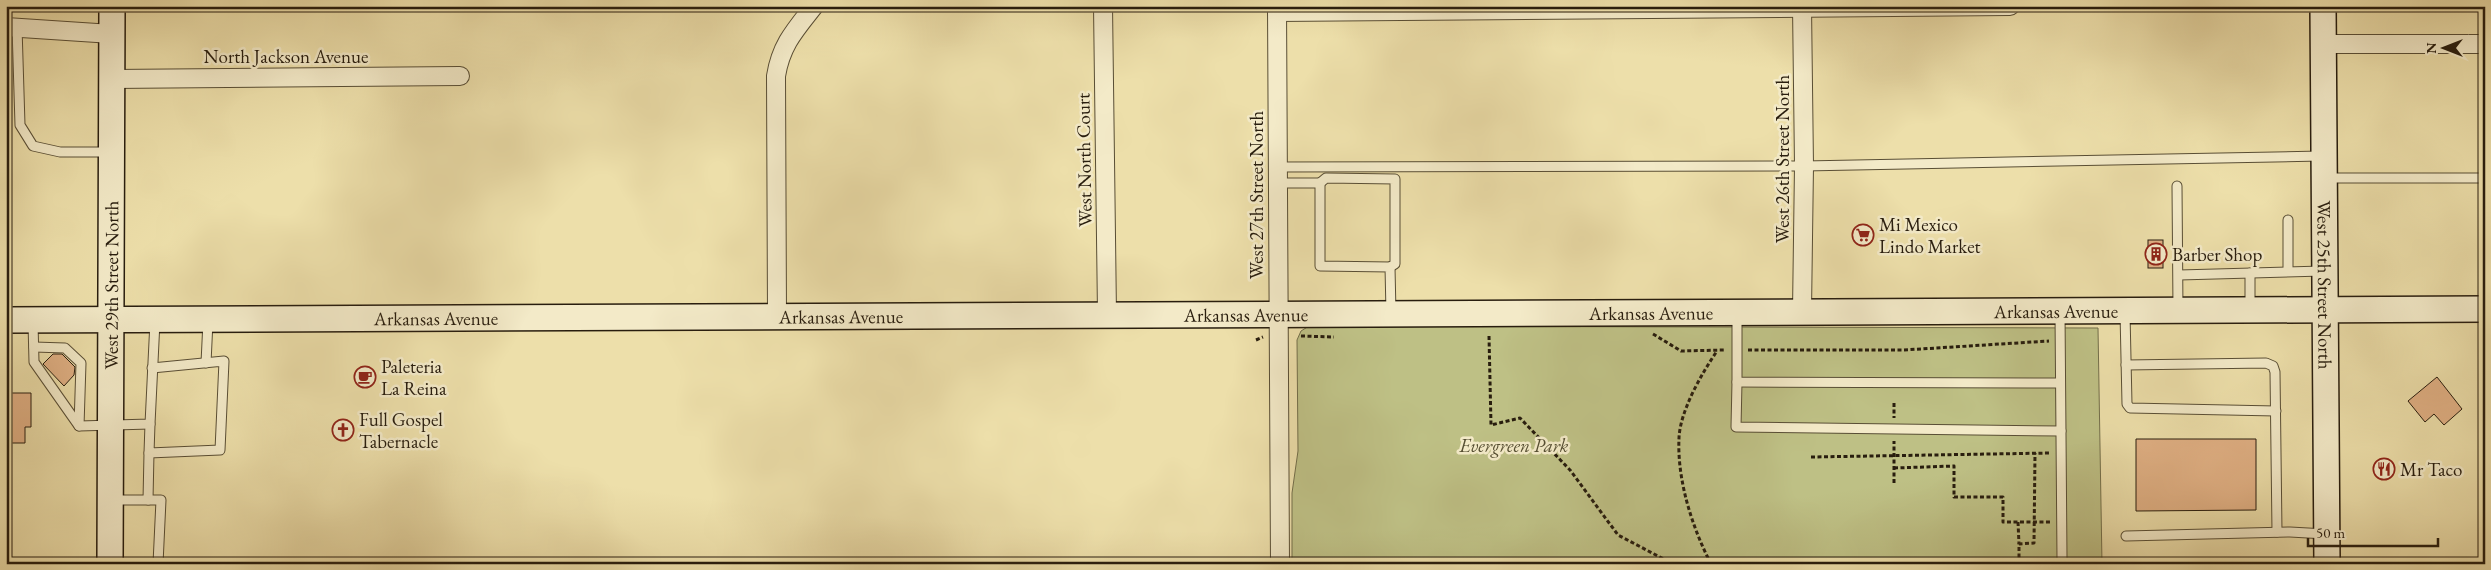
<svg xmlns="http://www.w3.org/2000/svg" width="2491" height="570" font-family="'EB Garamond',serif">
  <rect width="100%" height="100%" fill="#eddfaa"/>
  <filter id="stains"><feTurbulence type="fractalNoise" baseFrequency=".004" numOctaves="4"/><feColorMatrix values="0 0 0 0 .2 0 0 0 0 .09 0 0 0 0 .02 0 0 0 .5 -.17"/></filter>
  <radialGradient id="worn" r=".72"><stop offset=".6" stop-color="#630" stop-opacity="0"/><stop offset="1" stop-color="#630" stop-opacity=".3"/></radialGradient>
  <path fill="#bec085" stroke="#736e4a" d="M1309 326 2098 328 2102 564H1292V493L1298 451 1297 340 1301 331Z"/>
  <g fill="#e0b084" stroke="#281d0e">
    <rect x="2148" y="240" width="15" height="28"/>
    <path d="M53 354H62L75 367 74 375 64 386 43 364Z"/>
    <path d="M2437 377 2462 409 2444 425 2434 414 2425 422 2408 401Z"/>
    <path d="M6 393H31V427H25V443H6Z"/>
    <path d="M2136 439H2256V510L2136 511Z"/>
  </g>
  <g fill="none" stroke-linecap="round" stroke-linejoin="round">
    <g stroke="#594e35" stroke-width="11">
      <g id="lane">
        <path d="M17 27 20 125 33 146 60 152H110"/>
        <path d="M1277 167 1804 166 2321 156"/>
        <path d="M2326 178H2485"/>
        <path d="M1277 183H1320V266L1390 267 1391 313"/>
        <path d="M1320 183 1326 178 1395 179V264L1390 267"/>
        <path d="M2177 186 2178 310"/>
        <path d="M2288 271V220"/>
        <path d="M2250 273V307"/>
        <path d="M2179 275 2323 271"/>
        <path d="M1737 313V382L2060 383"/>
        <path d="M2060 313 2062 558"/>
        <path d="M2125 313 2127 404 2130 408 2276 411"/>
        <path d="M33 323 34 362 79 426 150 424 155 321"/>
        <path d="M34 347 65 348 81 363 79 426"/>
        <path d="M206 363 208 321"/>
        <path d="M2126 365 2266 363 2273 366 2275 372 2277 532"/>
        <path d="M1737 382 1736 427 2061 431"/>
        <path d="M150 424 149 453 220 450 224 361 152 368"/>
        <path d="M113 500H161L158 564"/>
        <path d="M148 500 149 453"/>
        <path d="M2126 536 2290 532 2326 534"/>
      </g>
    </g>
    <g stroke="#594e35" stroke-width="20">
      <g id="street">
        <path d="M1103 6 1107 314"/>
        <path d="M1277 6 1280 564"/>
        <path d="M1802 6 1804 166 1802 311"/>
        <path d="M1277 12 2010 6"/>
        <path d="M6 27 112 34"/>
        <path d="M2323 44H2485"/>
        <path d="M112 79 460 76"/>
        <path d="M777 315 776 76C781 45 795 30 814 6"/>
      </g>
    </g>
    <g stroke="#281d0e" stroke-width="28">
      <g id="secondary">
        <path id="s1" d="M2323 6 2327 564"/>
        <path id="s2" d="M6 320 2485 309"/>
        <path id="s3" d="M110 564 112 6"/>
      </g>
    </g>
    <g stroke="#281d0e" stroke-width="3" stroke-dasharray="4 2.5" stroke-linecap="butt">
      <path d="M1653 334 1681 351 1725 350"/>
      <path d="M1301 336 1334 337"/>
      <path d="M1489 336 1491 425 1520 418 1570 470 1618 535 1673 564"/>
      <path d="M1256 340 1263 337"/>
      <path d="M1748 350H1904L2049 341"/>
      <path d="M1894 403V418"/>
      <path d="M1811 457 2051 453"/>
      <path d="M1894 468 1954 466V497H2003V522H2050"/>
      <path d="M1894 483V441"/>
      <path d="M2018 522 2019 544"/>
      <path d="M1711 564C1692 527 1677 480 1679 438 1680 411 1702 373 1717 351"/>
      <path d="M2019 564V544L2034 543 2035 453"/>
    </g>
    <use href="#lane" stroke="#f3eac8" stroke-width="9"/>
    <use href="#street" stroke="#f3eac8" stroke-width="18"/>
    <use href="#secondary" stroke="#f3eac8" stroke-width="25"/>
  </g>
  <defs>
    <g id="supermarket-ring" transform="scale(1.125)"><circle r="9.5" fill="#f3eac8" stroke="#8f2418" stroke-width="1.5"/><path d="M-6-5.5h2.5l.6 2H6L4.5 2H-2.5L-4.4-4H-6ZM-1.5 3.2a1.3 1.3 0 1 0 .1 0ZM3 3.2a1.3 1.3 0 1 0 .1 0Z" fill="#8f2418"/></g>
    <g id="building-ring" transform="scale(1.125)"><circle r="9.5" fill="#f3eac8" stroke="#8f2418" stroke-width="1.5"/><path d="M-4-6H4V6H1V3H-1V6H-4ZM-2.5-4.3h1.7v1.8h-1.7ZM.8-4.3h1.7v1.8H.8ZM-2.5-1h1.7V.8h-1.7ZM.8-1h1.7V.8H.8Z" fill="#8f2418"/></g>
    <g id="cafe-ring" transform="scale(1.125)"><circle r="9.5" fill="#f3eac8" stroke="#8f2418" stroke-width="1.5"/><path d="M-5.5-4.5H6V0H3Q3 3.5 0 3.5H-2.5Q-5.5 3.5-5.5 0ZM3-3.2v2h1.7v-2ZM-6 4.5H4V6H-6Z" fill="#8f2418"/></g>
    <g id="church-ring" transform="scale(1.125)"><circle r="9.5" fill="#f3eac8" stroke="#8f2418" stroke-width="1.5"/><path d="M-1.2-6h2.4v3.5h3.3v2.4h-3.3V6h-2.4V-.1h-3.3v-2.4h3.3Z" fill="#8f2418"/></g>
    <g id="restaurant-ring" transform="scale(1.125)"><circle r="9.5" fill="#f3eac8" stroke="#8f2418" stroke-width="1.5"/><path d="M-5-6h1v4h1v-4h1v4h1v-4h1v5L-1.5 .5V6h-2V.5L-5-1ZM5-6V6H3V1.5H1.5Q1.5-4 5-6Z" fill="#8f2418"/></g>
  </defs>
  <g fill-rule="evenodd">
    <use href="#supermarket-ring" x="1863" y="235"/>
    <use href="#building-ring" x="2156" y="254"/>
    <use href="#cafe-ring" x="365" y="377"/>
    <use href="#church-ring" x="343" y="430"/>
    <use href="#restaurant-ring" x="2384" y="469"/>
  </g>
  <g text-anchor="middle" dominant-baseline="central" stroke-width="5" stroke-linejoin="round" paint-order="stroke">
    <g font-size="19" fill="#281d0e" stroke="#f3eac8">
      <text x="286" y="56">North Jackson Avenue</text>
      <text transform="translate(1782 159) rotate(-90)">West 26th Street North</text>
      <text transform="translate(1084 160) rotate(-91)">West North Court</text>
      <text transform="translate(1256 195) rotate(-90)">West 27th Street North</text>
      <text stroke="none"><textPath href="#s3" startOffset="279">West 29th Street North</textPath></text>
      <text stroke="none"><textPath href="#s1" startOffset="279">West 25th Street North</textPath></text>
      <text stroke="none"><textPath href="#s2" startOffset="2050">Arkansas Avenue</textPath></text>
      <text stroke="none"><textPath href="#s2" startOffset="1645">Arkansas Avenue</textPath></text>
      <text stroke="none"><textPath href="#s2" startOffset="1240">Arkansas Avenue</textPath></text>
      <text stroke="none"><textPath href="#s2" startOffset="835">Arkansas Avenue</textPath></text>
      <text stroke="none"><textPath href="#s2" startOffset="430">Arkansas Avenue</textPath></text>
    </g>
    <g font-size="19" fill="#281d0e" stroke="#f3eac8" text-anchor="start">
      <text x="1879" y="224">Mi Mexico<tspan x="1879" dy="22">Lindo Market</tspan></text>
      <text x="2172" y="254">Barber Shop</text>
      <text x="381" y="366">Paleteria<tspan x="381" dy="22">La Reina</tspan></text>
      <text x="359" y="419">Full Gospel<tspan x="359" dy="22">Tabernacle</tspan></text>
      <text x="2400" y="469">Mr Taco</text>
    </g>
    <g font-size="19" font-style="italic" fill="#554e32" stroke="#f3eac8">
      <text x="1514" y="445">Evergreen Park</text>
    </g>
  </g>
  <rect width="2491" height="570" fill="none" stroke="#eddfaa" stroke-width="25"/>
  <rect x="8" y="8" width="2476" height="555" fill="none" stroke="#281d0e" stroke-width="2.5"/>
  <rect x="12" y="12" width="2466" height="545" fill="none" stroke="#281d0e"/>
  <g transform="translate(2444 48) rotate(270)" stroke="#f3eac8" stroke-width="4" paint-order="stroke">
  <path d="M0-4L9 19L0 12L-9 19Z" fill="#281d0e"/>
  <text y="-8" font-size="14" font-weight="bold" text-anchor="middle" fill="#281d0e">N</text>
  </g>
  <path d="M2308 538v8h130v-8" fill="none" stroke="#281d0e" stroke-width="2.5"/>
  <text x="2316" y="538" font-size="15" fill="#281d0e" stroke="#f3eac8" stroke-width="4" paint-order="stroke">50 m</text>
  <rect width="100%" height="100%" filter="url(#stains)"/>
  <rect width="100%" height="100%" fill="url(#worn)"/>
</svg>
